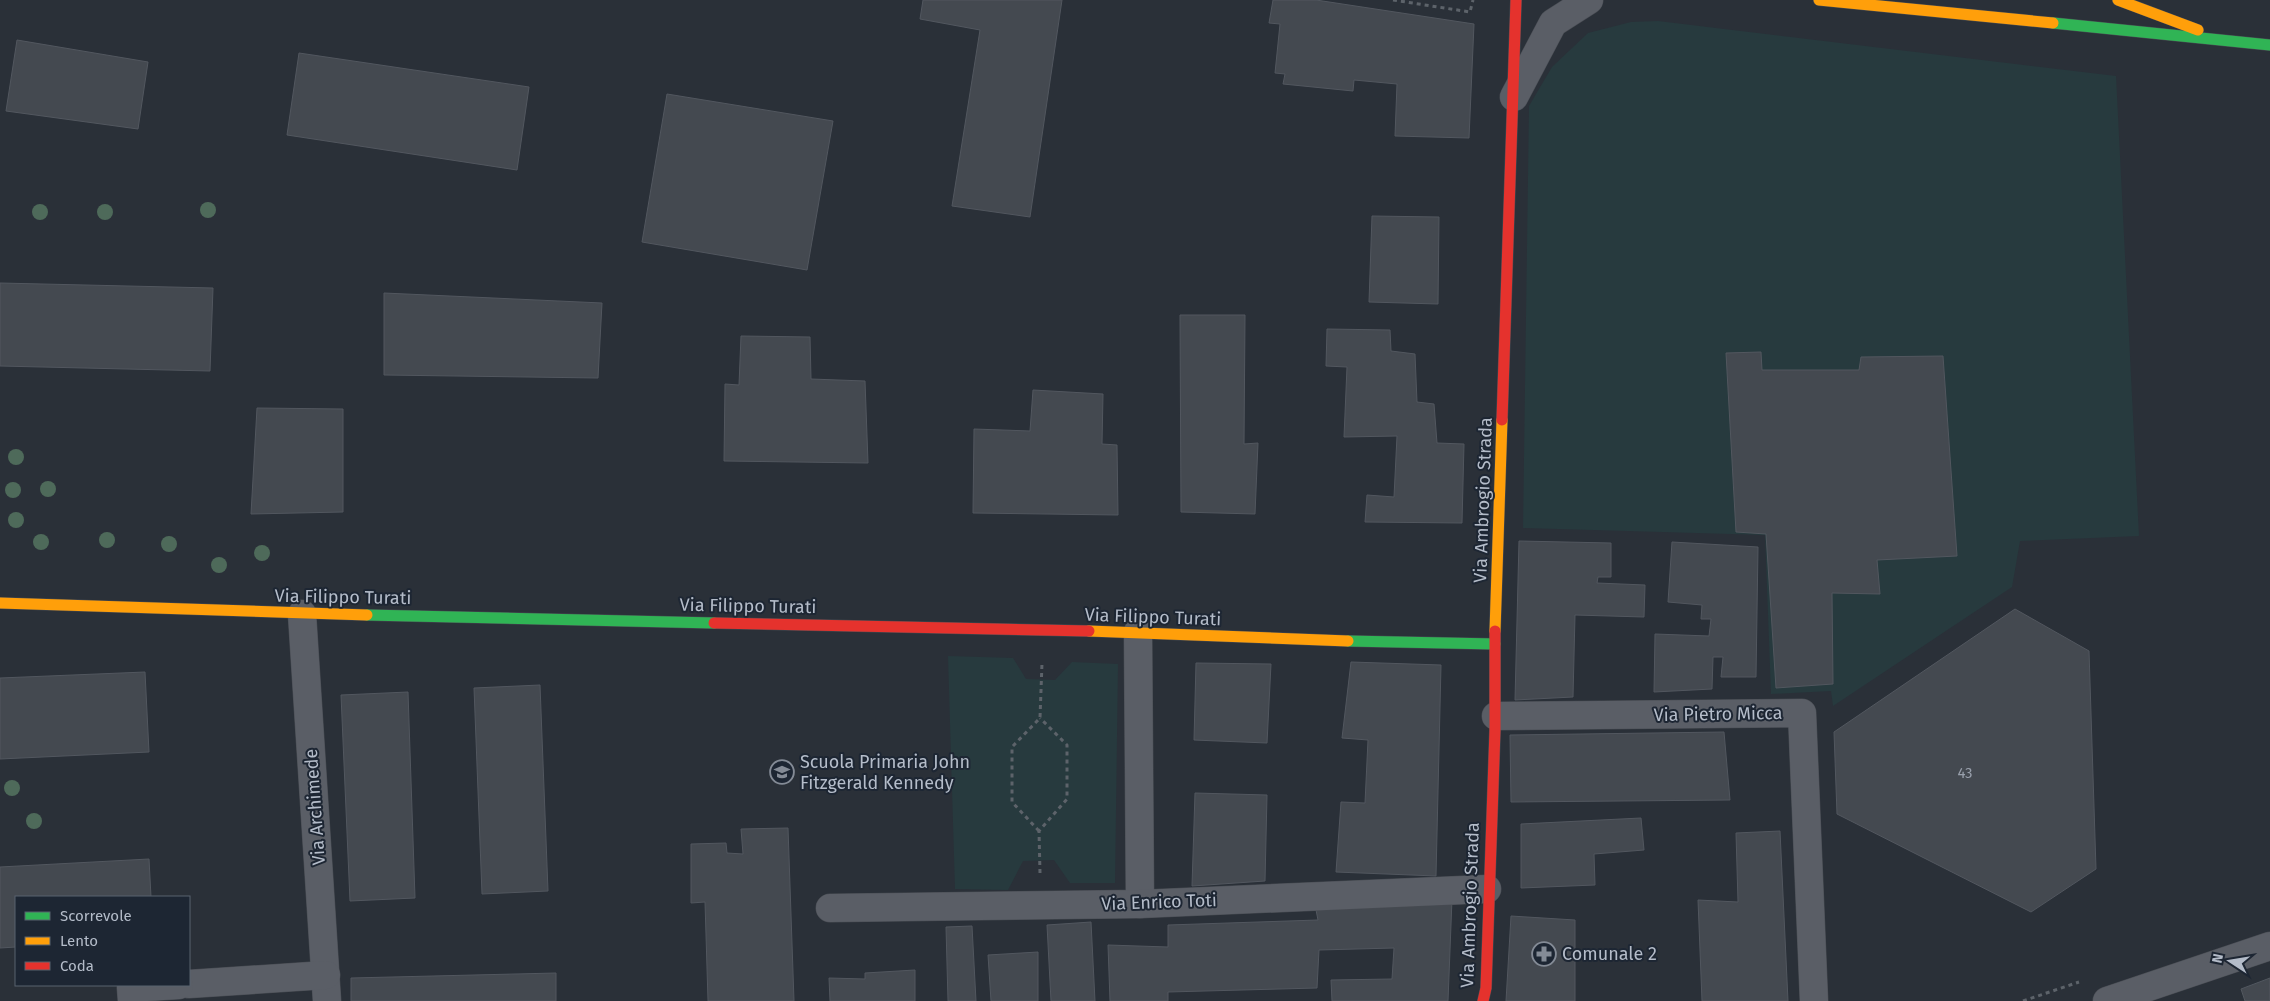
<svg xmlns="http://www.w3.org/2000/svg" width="2270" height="1001" font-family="'Fira Sans',sans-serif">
  <rect width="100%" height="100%" fill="#2a3038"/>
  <g fill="#273a3e">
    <path d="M1658 21 2116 76 2139 536 2020 541 2012 587 1833 706 1831 691 1771 694 1765 535 1523 528 1529 106 1552 67 1588 33 1631 22Z"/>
    <path d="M948 656 1013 658 1026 679 1055 680 1072 662 1118 664 1115 883H1070L1054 860 1023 861 1008 890 955 889Z"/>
  </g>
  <g fill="#444950" stroke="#52575f">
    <path d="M923 0H1062L1030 217 952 206 980 30 920 19Z"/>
    <path d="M1273 0H1316L1474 24 1469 138 1395 136 1397 84 1354 80 1353 91 1283 84 1285 74 1275 73 1280 24 1269 23Z"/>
    <path d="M17 40 148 62 138 129 6 111Z"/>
    <path d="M299 53 529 87 517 170 287 135Z"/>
    <path d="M667 94 833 121 807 270 642 242Z"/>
    <path d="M1372 216 1439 217 1438 304 1369 302Z"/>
    <path d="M0 283 213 288 210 371 0 366Z"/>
    <path d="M384 293 602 303 598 378 384 375Z"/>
    <path d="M1180 315H1245L1244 444 1258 443 1255 514 1181 512Z"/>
    <path d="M1327 329 1390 330 1391 351 1415 354 1417 402 1434 404 1437 443 1464 444 1462 523 1365 522 1367 495 1394 497 1397 436 1344 437 1347 367 1326 366Z"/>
    <path d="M741 336 810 337 811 379 865 381 868 463 724 461 725 384 739 385Z"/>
    <path d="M1761 352 1762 370H1859L1861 357 1943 356 1957 556 1877 560 1880 594 1832 593 1833 684 1776 688 1766 534 1736 532 1726 353Z"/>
    <path d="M1033 390 1103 394 1102 444 1117 445 1118 515 973 513 974 429 1030 431Z"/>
    <path d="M257 408 343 409V512L251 514Z"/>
    <path d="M1519 541 1611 543V577H1598L1597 583 1645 585 1644 617 1575 615 1573 697 1515 700Z"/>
    <path d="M1672 542 1758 547 1756 677H1721L1723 657H1713L1712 689 1654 692 1655 634 1709 636 1711 619H1701L1702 605 1668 602Z"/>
    <path d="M2015 609 2089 651 2096 869 2031 912 1837 814 1834 732Z"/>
    <path d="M1351 662 1441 665 1436 876 1336 872 1341 802 1365 803 1368 740 1342 738Z"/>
    <path d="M1196 663 1271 664 1267 743 1194 740Z"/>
    <path d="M145 672 149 752 0 759V678Z"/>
    <path d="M540 685 548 891 482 894 474 688Z"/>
    <path d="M408 692 415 898 350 901 341 695Z"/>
    <path d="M1724 732 1730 800 1511 802 1510 735Z"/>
    <path d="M1195 793 1267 795 1265 881 1192 886Z"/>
    <path d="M1641 818 1644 850 1594 854 1595 885 1521 888V824Z"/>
    <path d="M788 828 794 1001H708L705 902 691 903V844L726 843 727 853 743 854 741 829Z"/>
    <path d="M1780 831 1788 1001H1702L1698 900 1738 902 1736 833Z"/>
    <path d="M149 859 151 897H16V947L0 948V867Z"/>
    <path d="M1452 899 1448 1001H1332L1331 980 1392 979 1394 948 1319 950 1317 988 1168 992V1001H1110L1108 945 1168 947V925L1318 920 1315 905Z"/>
    <path d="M1511 916 1575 920V1001H1506Z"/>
    <path d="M1091 922 1095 1001H1051L1047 925Z"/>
    <path d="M972 926 976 1001H948L946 927Z"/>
    <path d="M1038 952V1001H991L988 955Z"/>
    <path d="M915 970V1001H830L829 978 865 979V973Z"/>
    <path d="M556 973V1001H351V978Z"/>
    <path d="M2270 978V1001H2245L2241 989Z"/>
  </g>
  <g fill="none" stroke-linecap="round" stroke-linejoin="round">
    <g stroke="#484c53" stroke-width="29">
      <g id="street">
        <path d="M1514 97 1553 23 1589 0"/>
        <path d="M302 614 327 1001"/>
        <path d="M1138 632 1140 904"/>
        <path d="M1496 716 1802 713 1814 1001"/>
        <path d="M830 908 1140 904 1487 889"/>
        <path d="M189 984 326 975"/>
        <path d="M132 1001 131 988 179 985"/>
        <path d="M2107 1001 2270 946"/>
      </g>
    </g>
    <g stroke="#484c53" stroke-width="12">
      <g id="fast">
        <path d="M2053 23 2270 45"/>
        <path d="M367 615 714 623"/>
        <path d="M1348 641 1495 644"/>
      </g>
    </g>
    <g stroke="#484c53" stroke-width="12">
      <g id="slow">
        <path d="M1819 0 2053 23"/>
        <path d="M2118 0 2198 30"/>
        <path d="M0 603 367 615"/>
        <path d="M1089 631 1348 641"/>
        <path d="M1495 631 1502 420"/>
      </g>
    </g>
    <g stroke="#484c53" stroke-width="12">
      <g id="jam">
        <path d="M1502 420 1516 0"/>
        <path d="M714 623 1089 631"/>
        <path d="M1483 1001 1486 988 1495 730V631"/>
      </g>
    </g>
    <g stroke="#5d636a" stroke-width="3" stroke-dasharray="4 4" stroke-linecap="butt">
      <path d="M1393 0 1470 12 1473 0"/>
      <path d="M1039 831 1012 802V747L1040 718 1042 663"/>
      <path d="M1040 873 1039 831 1067 799V745L1040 718"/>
      <path d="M2023 1001 2079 982"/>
    </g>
    <use href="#street" stroke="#5a5e66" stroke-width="28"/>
    <use href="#fast" stroke="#30b455" stroke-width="11"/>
    <use href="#slow" stroke="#ff9f0a" stroke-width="11"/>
    <use href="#jam" stroke="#e5322d" stroke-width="11"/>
  </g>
  <g fill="#4e6a5a">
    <circle cx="208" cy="210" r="8"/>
    <circle cx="40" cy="212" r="8"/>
    <circle cx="105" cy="212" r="8"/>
    <circle cx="16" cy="457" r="8"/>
    <circle cx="48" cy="489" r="8"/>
    <circle cx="13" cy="490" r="8"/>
    <circle cx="16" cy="520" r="8"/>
    <circle cx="107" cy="540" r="8"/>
    <circle cx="41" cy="542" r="8"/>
    <circle cx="169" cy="544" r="8"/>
    <circle cx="262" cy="553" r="8"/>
    <circle cx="219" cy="565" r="8"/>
    <circle cx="12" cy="788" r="8"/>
    <circle cx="34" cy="821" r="8"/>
  </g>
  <defs>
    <g id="school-ring" transform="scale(1.25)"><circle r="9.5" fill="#1d2633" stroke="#848b96" stroke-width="1.5"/><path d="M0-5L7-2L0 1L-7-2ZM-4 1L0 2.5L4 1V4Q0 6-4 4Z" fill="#848b96"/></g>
    <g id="pharmacy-ring" transform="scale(1.25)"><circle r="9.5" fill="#1d2633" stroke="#848b96" stroke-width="1.5"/><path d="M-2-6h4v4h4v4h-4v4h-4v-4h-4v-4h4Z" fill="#848b96"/></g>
  </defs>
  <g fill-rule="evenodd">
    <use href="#school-ring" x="782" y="772"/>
    <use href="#pharmacy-ring" x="1544" y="954"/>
  </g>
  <g text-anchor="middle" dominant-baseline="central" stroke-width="4" stroke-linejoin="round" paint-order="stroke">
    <g font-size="15" fill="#989fab">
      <text x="1965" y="773">43</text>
    </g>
    <g font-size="18" fill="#b4bcc9" stroke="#1d2633">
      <text transform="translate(1483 500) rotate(-88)">Via Ambrogio Strada</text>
      <text transform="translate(343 597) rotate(1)">Via Filippo Turati</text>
      <text transform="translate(748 606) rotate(1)">Via Filippo Turati</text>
      <text transform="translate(1153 617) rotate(2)">Via Filippo Turati</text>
      <text transform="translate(1718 714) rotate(-1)">Via Pietro Micca</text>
      <text transform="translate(315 807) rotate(-94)">Via Archimede</text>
      <text transform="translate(1159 902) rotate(-2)">Via Enrico Toti</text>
      <text transform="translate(1470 905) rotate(-88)">Via Ambrogio Strada</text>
    </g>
    <g font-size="18" fill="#b4bcc9" stroke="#1d2633" text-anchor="start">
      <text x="800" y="762">Scuola Primaria John<tspan x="800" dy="21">Fitzgerald Kennedy</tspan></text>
      <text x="1562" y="954">Comunale 2</text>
    </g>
  </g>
  <rect x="15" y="896" width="175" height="90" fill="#1d2633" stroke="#59626f"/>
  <rect x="25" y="912" width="25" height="8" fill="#30b455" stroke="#59626f"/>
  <text x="60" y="921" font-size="15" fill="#b4bcc9">Scorrevole</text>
  <rect x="25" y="937" width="25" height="8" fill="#ff9f0a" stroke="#59626f"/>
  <text x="60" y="946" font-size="15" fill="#b4bcc9">Lento</text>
  <rect x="25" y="962" width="25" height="8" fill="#e5322d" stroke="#59626f"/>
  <text x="60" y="971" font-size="15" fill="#b4bcc9">Coda</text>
  <g transform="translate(2230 961) rotate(282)" stroke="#1d2633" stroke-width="4" paint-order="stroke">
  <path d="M0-4L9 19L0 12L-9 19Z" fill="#b4bcc9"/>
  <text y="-8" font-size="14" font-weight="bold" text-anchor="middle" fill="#b4bcc9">N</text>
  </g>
</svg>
